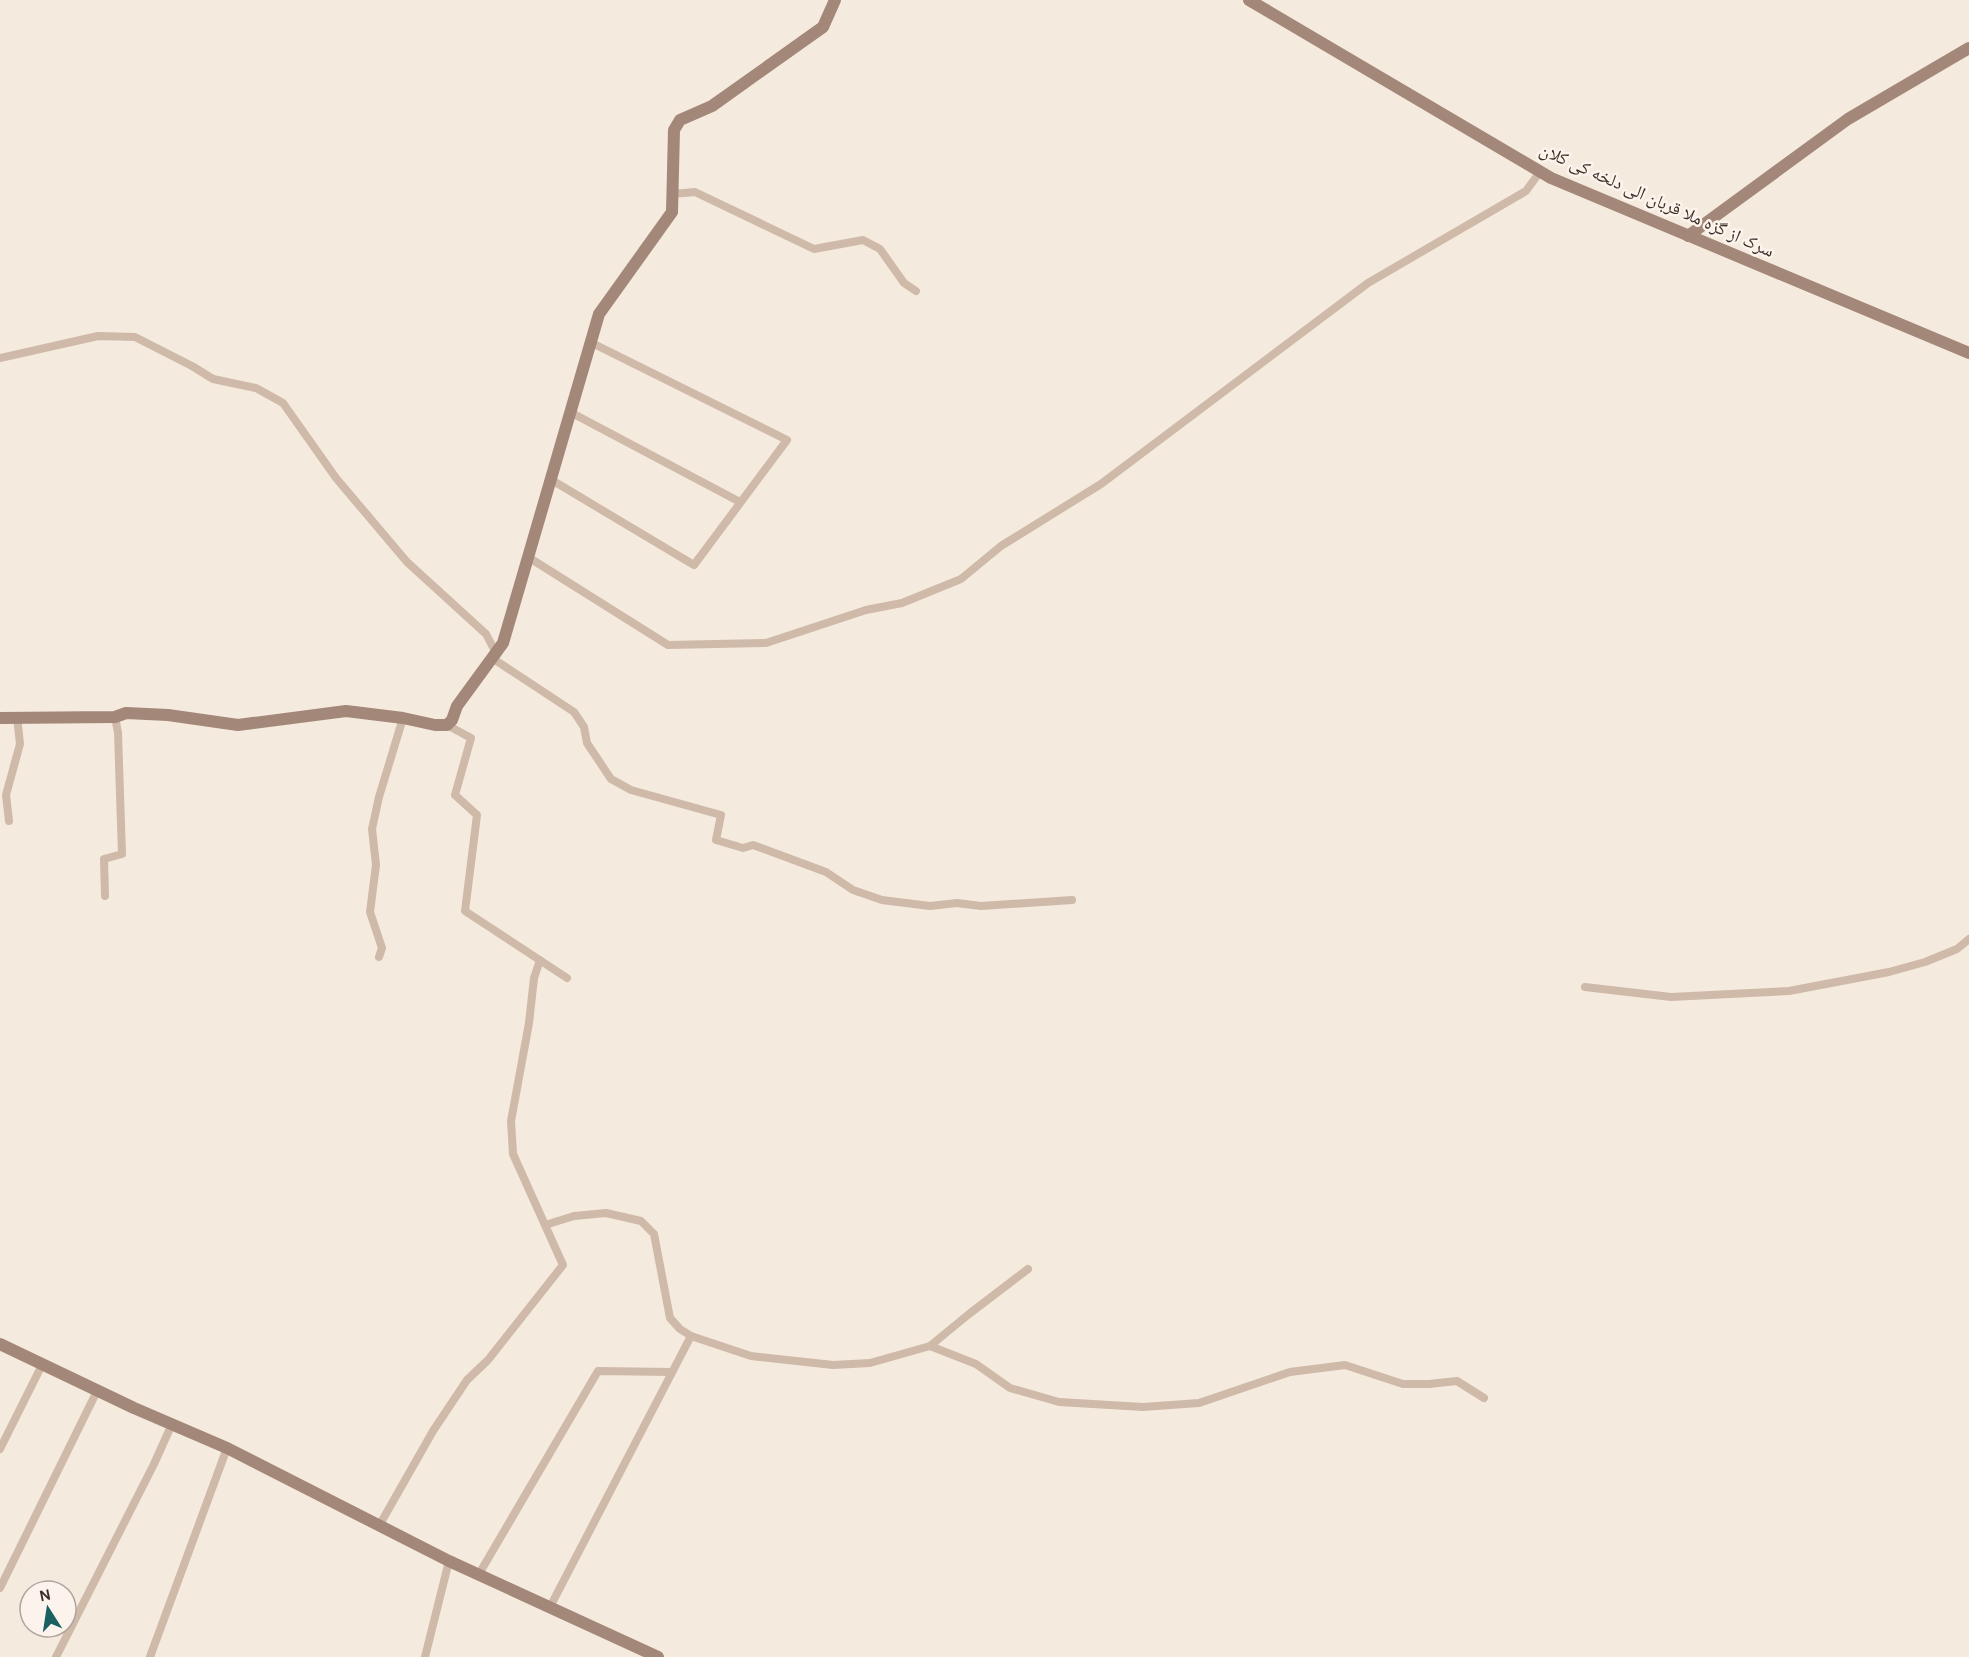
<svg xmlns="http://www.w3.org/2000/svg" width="1969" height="1657" font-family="Karla,'Noto Naskh Arabic',sans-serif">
  <rect width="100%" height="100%" fill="#f5eade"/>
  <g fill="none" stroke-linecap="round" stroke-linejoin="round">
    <g stroke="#cfb9a8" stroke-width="8">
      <path d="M672 194 695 192 814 249 863 240 880 249 904 283 916 291"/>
      <path d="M0 358 98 336 135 337 192 366 213 379 256 388 283 403 336 478 407 562 486 634 496 653"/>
      <path d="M570 412 740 502"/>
      <path d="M550 479 694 565 787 440 592 343"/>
      <path d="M528 557 668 645 766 643 866 610 902 603 961 579 1001 546 1101 484 1368 283 1526 191 1540 172"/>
      <path d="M492 658 574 712 584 727 587 743 611 779 631 790 721 815 716 840 743 848 753 845 826 872 853 890 882 900 930 906 957 903 981 906 1072 900"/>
      <path d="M447 725 471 738 455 795 477 815 465 911 567 978"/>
      <path d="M9 821 6 795 20 744 17 717"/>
      <path d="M105 896 104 859 122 854 118 733 115 717"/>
      <path d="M379 957 382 948 370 912 376 865 372 829 379 797 403 718"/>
      <path d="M1585 987 1671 997 1789 991 1889 972 1925 962 1957 949 1969 939"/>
      <path d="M545 1225 574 1216 606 1213 641 1221 654 1234 670 1318 680 1329 691 1336 751 1356 833 1365 870 1363 930 1346 976 1364 1010 1388 1059 1402 1143 1407 1199 1403 1290 1372 1345 1365 1403 1384H1429L1457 1381 1484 1398"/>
      <path d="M930 1346 969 1314 1028 1269"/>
      <path d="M0 1449 42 1365"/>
      <path d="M379 1526 433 1431 467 1380 488 1360 563 1265 513 1154 511 1121 529 1023 534 978 540 960"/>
      <path d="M479 1574 598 1371 672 1372"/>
      <path d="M0 1588 97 1391"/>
      <path d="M550 1607 691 1336"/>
      <path d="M56 1657 154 1464 172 1424"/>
      <path d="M150 1657 227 1448"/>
      <path d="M425 1657 449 1561"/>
    </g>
    <g stroke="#a38779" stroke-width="12">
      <path d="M1249 0 1551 178 1969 353"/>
      <path d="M1688 236 1848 119 1969 48"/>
      <path d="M0 718 115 717 126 713 168 715 238 725 346 711 403 718 435 725H447L452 720 457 706 503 643 599 314 672 212 674 130 680 120 712 106 823 27 835 0"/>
      <path d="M0 1344 134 1408 227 1448 449 1561 658 1657"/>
    </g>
  </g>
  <g text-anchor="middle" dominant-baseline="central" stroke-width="5" stroke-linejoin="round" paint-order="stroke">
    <g font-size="18" fill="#3b2e29" stroke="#fcf4ec">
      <text transform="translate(1657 200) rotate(24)">سرک از گزه ملا قربان الی دلخه کی کلان</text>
    </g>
  </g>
  <g transform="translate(48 1609) rotate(348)"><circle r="28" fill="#fcf4ec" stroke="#afa59e" stroke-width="1.5"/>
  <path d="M0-4.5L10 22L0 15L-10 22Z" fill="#1a6062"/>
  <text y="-9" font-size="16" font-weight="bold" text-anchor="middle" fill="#3b2e29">N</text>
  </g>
</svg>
